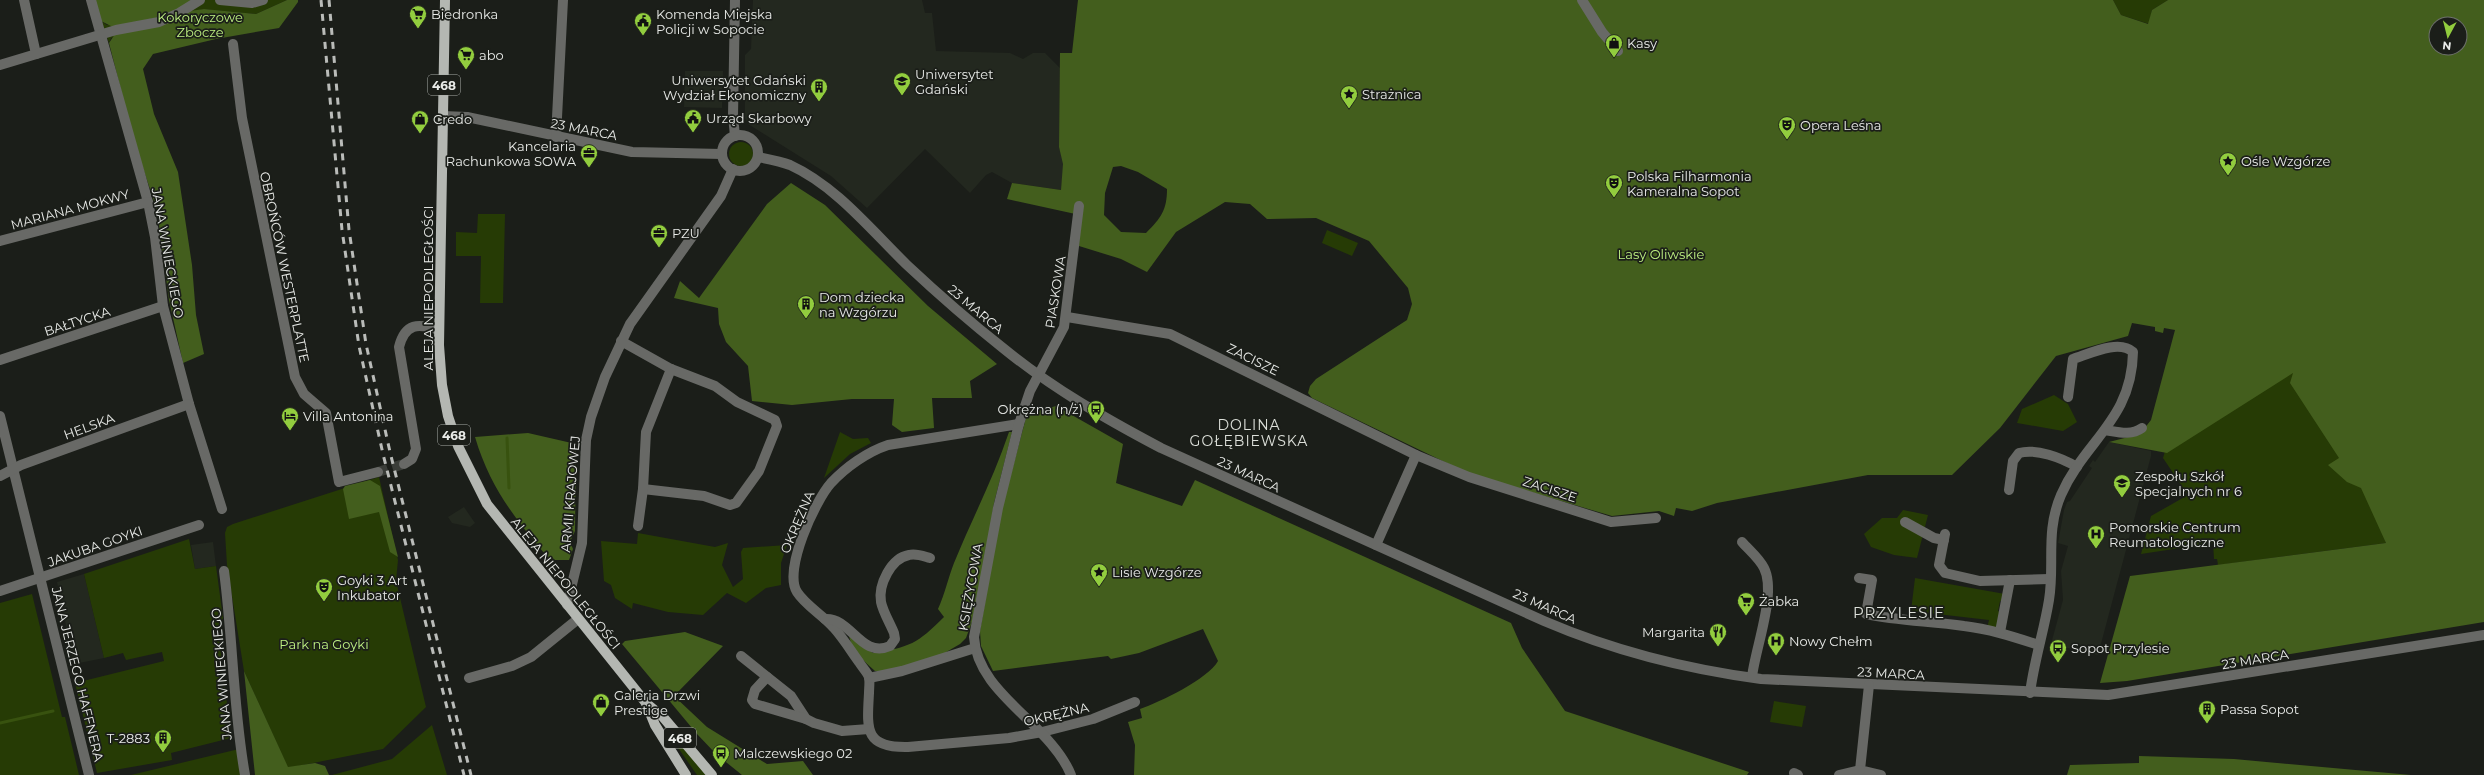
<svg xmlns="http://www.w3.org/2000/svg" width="2484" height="775" font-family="Montserrat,sans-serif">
  <rect width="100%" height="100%" fill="#1b1e19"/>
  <g fill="#23281f">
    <path d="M753 0H922L925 13H932L936 51 1010 53 1023 59 1033 53H1045L1060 68 1059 147 1064 164 1061 190 1012 183 992 172 986 175 970 193 925 149 867 208 831 176 748 124 745 118V55L751 49Z"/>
    <path d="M685 71H723L722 108 684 107Z"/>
    <path d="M2109 442 2151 451V456L2098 655 2051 644 2063 600 2061 571 2068 546 2058 543 2064 510 2067 502 2070 501 2092 468 2089 466 2093 460 2095 462Z"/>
    <path d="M464 507 475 523 470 527 452 523 448 517Z"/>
    <path d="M213 542 216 566 195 569 191 545Z"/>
    <path d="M84 574 104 658 74 664 57 582Z"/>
  </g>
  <g fill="#263b05">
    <path d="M195 0H287L256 14 203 9 111 38 109 43 101 21 107 25Z"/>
    <path d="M2113 0H2168L2152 10 2149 24 2121 15Z"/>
    <circle cx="741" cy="154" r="12"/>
    <path d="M478 214H505L503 303H480L481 256H456V232L477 233Z"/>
    <path d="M1327 230 1358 243 1352 256 1322 243Z"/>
    <path d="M2324 349 2386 543 2218 565 2217 559H2214L2213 543 2141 554 2151 516 2188 495 2163 458 2174 420Z"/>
    <path d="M2054 395 2068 404 2077 422 2063 431 2017 423 2022 409Z"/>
    <path d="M840 432 853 439 868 438 871 443 850 454 824 478Z"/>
    <path d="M379 477 398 560 396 581 426 707 383 749 288 768 244 671 227 565 225 533 227 527 233 524Z"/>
    <path d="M1903 510 1928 515 1917 558 1894 555 1871 547 1864 534 1882 518H1897Z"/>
    <path d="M638 533 715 547 728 543 722 565 733 587 743 579 741 552 743 548 787 545 781 563V585L766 588 746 603 727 593 703 615 668 612 633 603 632 609 615 598 611 585 604 581 601 541 637 544Z"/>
    <path d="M189 539 195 569 216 566 223 618 218 628 231 738 171 753 172 760 97 773 75 683 164 661 162 652 126 660 123 653 104 658 84 574Z"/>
    <path d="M1915 578 2005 594 2004 601H2000L1998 611 2001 612 2000 622 1995 629 1987 628 1989 620 1911 611Z"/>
    <path d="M32 594 62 717H65L79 775H0V603Z"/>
    <path d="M1774 701 1806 706 1802 727 1770 722Z"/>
    <path d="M432 725 447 775H332L392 759Z"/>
    <path d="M667 728 706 775H697L665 729Z"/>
    <path d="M239 749 242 775H131Z"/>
  </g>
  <g fill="#435e1d" fill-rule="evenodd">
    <path d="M94 0H195L169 15 113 27 101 21Z"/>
    <path d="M287 0H298V2L279 28 216 39 153 54 143 69 154 114 178 172 192 265 196 315 204 354 183 363 169 300 157 210 134 141 109 43 115 34 190 11 204 9 256 14Z"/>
    <path d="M1078 0H2113L2121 15 2148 24 2152 10 2168 0H2484V622L2127 681 2100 683 2130 576 2386 543 2361 488 2347 482 2328 465 2339 458 2290 383 2293 373 2167 453 2109 442 2140 434 2151 420 2175 330 2164 328 2163 333 2155 331V327L2132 323 2128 336 2056 356 2000 428 1952 475H1868L1717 503 1692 511 1676 508 1674 516 1659 511 1612 516 1470 474 1453 466 1312 398 1308 393 1310 386 1316 379 1407 320 1412 304 1408 288 1369 241 1316 218 1267 219 1250 204 1225 202 1176 232 1147 272 1121 259 1079 246 1080 215 1007 199 1012 183 1061 190 1063 164 1059 147 1060 53H1072ZM2436 24H2460V48H2436ZM1121 166 1138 172 1167 189C1167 210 1161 218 1146 233L1121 232 1104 215 1105 193 1113 167Z"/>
    <path d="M791 183 825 205 928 306 997 364 970 381 972 398H932L934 428 902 432 892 425 894 399H852L792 405 752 401 748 366 726 342 719 324 718 308 674 298 680 281 699 298 767 204Z"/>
    <path d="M1056 406 1123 444 1116 483 1182 506 1195 480 1511 623 1522 648 1565 711 1749 772 1747 775H1134L1135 745 1128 722 1142 718 1140 709C1160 702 1208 679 1218 661L1203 629 1139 653 1111 659 1108 656 993 671 981 646 980 631 1000 515 1027 414Z"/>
    <path d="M1009 432H1012L994 503 979 603 966 638 960 644 936 658 889 671H875C864 661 852 651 849 636L873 653C910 647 917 644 944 617L938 609C945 594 948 578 954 563 972 519 994 477 1009 432Z"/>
    <path d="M528 433 576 444 575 531 570 542 573 549 569 560H550C516 520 490 488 475 437Z"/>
    <path d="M370 480 380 486 398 557 390 552 379 512 349 519 343 489 345 486Z"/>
    <path d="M685 632 723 646 674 696 707 727 767 764 803 761 813 775H742L716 754 697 734 622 644 625 641Z"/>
    <path d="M244 671 288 767 315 763 325 766 329 775H255Z"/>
    <path d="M2139 756 2234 759 2411 775H2067L2070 765 2139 763Z"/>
  </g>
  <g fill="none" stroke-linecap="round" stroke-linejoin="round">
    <g stroke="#38520f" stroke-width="3">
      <path d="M507 438 509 488"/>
      <path d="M0 723 53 711"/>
    </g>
    <path stroke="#3a3d38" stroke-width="10" stroke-dasharray="10 5" stroke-linecap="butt" d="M378 472 404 464"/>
    <g stroke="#686966" stroke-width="10">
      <path d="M24 0 36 54"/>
      <path d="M91 0 148 202 155 237 163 306 189 404 222 509"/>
      <path d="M220 0 252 3 263 0"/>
      <path d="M735 0 733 116 735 136"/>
      <path d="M1582 0 1602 32 1618 51"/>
      <path d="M233 44 242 118 295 377 304 394 326 413 339 482 378 472"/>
      <path d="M0 65 116 30 159 22 179 13 200 0"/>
      <path d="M443 116 467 117 632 152 722 154"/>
      <circle cx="740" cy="153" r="18"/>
      <path d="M556 137 563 0"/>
      <path d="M758 157C768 159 780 161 790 165 836 186 871 230 907 265 938 294 970 322 1003 348 1052 388 1106 419 1161 448L1544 621C1614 651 1685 669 1761 679L2108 695 2484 635"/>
      <path d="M0 241 148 202"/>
      <path d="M1067 317 1170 334 1416 455 1469 477 1611 522 1656 518"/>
      <path d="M621 341 671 369 715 386 737 402 775 420 777 426 759 471 736 503 730 505 704 496 643 489"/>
      <path d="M0 360 163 306"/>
      <path d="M0 416 89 775"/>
      <path d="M1019 424 888 445C867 452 846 467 831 483 815 501 783 570 797 592 806 606 823 615 834 628 843 638 851 651 859 662 862 667 867 672 869 677 870 682 869 688 869 693 867 729 864 748 908 747L1009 738 1042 732 1093 719 1135 702"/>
      <path d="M2105 430C2118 432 2131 436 2142 428"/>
      <path d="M404 464 412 459 416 449 399 347C405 323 418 323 439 330"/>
      <path d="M0 476 21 465 189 404"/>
      <path d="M2009 490 2013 461 2019 453C2036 448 2062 458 2077 467"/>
      <path d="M1905 522 1934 538 1944 540"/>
      <path d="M638 526 643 489 646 432 671 369"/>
      <path d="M1945 534 1939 565 1945 573 1980 581 2049 579"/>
      <path d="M1742 542C1749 550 1759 558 1764 568 1777 593 1755 649 1752 677"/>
      <path d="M1376 545 1416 455"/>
      <path d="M224 571C233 639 233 708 245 775"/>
      <path d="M1859 578 1872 580 1866 614C1899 621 1932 621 1964 626 1990 629 2014 637 2039 645"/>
      <path d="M0 591 199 525"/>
      <path d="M567 605 582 543 586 440 591 417 605 377 630 324 721 196 733 169"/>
      <path d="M825 619C851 617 861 659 890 646L895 639 894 633C890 623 883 612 881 602 878 585 891 558 909 555 916 553 923 556 930 558"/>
      <path d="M2000 632 2010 580"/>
      <path d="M741 656 791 696 806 719 814 723 842 731 869 729"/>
      <path d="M767 677 755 690 752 700 755 704 806 719"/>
      <path d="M469 678 512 666 531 657 578 619"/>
      <path d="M869 678 902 671 975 648"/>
      <path d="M1869 685 1860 770 1881 775"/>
      <path d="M2030 693C2034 661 2044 631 2049 600 2055 564 2045 532 2061 495 2085 440 2132 420 2133 352 2119 339 2089 354 2073 359L2068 397"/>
      <path d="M1794 773 1798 775"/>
      <path d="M1071 775C1050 723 977 694 974 637L998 508 1019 424 1030 391 1064 327 1079 206"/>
      <path d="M1839 775 1860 770"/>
    </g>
    <g stroke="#b4b7b2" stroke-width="10">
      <path d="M445 0 439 345 442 385 448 416 458 446 487 504 646 703 663 717 712 775"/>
      <path d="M646 703 655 725 686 775"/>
    </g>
    <g stroke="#babcb9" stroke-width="3" stroke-dasharray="7 7" stroke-linecap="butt">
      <path d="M321 0 342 230 359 346 383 454 464 775"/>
      <path d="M329 0 349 230 366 344 390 452 471 775"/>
    </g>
  </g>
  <defs>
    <g id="supermarket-pin" transform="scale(0.9)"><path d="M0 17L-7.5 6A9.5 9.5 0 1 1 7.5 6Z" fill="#92cd3e" stroke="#1b1e19"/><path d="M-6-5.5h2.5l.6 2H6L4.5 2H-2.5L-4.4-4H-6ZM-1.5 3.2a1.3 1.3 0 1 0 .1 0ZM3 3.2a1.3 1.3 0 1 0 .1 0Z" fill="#111"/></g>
    <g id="civic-pin" transform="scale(0.9)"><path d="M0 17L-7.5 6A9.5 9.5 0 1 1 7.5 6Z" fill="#92cd3e" stroke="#1b1e19"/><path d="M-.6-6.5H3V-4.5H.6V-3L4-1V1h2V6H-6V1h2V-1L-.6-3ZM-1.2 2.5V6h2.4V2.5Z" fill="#111"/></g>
    <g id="shop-pin" transform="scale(0.9)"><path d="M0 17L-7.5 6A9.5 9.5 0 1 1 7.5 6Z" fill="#92cd3e" stroke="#1b1e19"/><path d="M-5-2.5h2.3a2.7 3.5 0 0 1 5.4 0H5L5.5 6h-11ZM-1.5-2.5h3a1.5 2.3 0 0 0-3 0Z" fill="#111"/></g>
    <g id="university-pin" transform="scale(0.9)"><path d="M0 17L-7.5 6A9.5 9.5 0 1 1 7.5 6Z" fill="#92cd3e" stroke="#1b1e19"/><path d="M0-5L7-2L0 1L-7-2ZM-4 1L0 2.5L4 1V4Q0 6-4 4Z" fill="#111"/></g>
    <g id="building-pin" transform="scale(0.9)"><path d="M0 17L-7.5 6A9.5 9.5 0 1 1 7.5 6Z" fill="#92cd3e" stroke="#1b1e19"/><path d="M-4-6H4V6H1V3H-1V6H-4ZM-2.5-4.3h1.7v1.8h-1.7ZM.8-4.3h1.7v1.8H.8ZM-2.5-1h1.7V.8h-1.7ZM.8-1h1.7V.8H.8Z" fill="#111"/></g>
    <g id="sight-pin" transform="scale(0.9)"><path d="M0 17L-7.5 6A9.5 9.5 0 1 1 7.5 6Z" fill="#92cd3e" stroke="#1b1e19"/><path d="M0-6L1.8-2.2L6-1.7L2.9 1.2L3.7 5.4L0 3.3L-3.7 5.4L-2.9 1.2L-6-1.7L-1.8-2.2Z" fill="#111"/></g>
    <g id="theatre-pin" transform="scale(0.9)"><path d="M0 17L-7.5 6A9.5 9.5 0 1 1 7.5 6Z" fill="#92cd3e" stroke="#1b1e19"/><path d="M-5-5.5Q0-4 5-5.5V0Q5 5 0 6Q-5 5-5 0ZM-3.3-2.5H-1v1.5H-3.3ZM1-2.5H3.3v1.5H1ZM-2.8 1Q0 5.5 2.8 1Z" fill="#111"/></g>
    <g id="office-pin" transform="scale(0.9)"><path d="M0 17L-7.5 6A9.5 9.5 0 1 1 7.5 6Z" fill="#92cd3e" stroke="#1b1e19"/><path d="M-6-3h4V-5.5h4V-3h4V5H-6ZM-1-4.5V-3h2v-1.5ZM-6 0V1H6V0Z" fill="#111"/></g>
    <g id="bus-pin" transform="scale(0.9)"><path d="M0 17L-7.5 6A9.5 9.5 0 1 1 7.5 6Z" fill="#92cd3e" stroke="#1b1e19"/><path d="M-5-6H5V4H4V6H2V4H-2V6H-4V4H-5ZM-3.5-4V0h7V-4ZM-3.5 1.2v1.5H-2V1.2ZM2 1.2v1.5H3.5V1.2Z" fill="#111"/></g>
    <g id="hotel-pin" transform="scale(0.9)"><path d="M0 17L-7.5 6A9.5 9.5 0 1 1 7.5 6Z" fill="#92cd3e" stroke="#1b1e19"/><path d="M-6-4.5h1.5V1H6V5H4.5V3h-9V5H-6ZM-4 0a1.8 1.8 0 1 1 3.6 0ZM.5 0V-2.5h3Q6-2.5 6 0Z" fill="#111"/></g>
    <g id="school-pin" transform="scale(0.9)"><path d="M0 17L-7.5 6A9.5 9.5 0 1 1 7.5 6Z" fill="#92cd3e" stroke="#1b1e19"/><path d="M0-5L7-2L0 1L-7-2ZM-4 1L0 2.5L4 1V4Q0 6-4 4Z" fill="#111"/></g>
    <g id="hospital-pin" transform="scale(0.9)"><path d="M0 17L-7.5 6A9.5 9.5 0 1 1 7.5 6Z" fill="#92cd3e" stroke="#1b1e19"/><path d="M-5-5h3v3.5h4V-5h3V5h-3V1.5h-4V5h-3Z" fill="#111"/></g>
    <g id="restaurant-pin" transform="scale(0.9)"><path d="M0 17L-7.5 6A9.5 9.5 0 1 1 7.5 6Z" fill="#92cd3e" stroke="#1b1e19"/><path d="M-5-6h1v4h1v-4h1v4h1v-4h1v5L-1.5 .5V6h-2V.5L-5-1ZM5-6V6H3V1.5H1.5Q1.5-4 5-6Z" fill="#111"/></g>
  </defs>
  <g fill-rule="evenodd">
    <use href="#supermarket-pin" x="418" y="14"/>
    <use href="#civic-pin" x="643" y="21"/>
    <use href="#shop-pin" x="1614" y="43"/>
    <use href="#supermarket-pin" x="466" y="55"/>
    <use href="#university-pin" x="902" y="81"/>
    <use href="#building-pin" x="819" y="87"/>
    <use href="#sight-pin" x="1349" y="94"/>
    <use href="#civic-pin" x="693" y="118"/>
    <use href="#shop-pin" x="420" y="119"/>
    <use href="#theatre-pin" x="1787" y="125"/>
    <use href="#office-pin" x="589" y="153"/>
    <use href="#sight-pin" x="2228" y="161"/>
    <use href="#theatre-pin" x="1614" y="183"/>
    <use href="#office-pin" x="659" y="233"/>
    <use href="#building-pin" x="806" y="304"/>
    <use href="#bus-pin" x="1096" y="409"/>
    <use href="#hotel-pin" x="290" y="416"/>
    <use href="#school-pin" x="2122" y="483"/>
    <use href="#hospital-pin" x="2096" y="534"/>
    <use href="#sight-pin" x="1099" y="572"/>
    <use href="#theatre-pin" x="324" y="587"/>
    <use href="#supermarket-pin" x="1746" y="601"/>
    <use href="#restaurant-pin" x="1718" y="632"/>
    <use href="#hospital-pin" x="1776" y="641"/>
    <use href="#bus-pin" x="2058" y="648"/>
    <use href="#shop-pin" x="601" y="702"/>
    <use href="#building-pin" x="2207" y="709"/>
    <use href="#building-pin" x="163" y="738"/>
    <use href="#bus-pin" x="721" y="753"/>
  </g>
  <g text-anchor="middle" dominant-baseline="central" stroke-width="3.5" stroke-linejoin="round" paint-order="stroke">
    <g fill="#1b1e19" stroke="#abaeaa" stroke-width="1">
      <rect x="428" y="75" width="32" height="20" rx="3"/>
      <rect x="438" y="425" width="32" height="20" rx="3"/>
      <rect x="664" y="728" width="32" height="20" rx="3"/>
    </g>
    <g font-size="12" font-weight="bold" fill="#e9ebe8">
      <text x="444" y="85">468</text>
      <text x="454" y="435">468</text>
      <text x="680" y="738">468</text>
    </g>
    <g font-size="13" fill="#e9ebe8" stroke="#1b1e19" text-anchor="start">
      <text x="431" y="14">Biedronka</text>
      <text x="656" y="14">Komenda Miejska<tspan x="656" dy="15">Policji w Sopocie</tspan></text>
      <text x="1627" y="43">Kasy</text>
      <text x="479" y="55">abo</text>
      <text x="915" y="74">Uniwersytet<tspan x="915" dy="15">Gdański</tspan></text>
      <text x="806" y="80" text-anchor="end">Uniwersytet Gdański<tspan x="806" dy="15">Wydział Ekonomiczny</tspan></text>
      <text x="1362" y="94">Strażnica</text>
      <text x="706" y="118">Urząd Skarbowy</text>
      <text x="433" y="119">Credo</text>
      <text x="1800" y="125">Opera Leśna</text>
      <text x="576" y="146" text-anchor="end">Kancelaria<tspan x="576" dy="15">Rachunkowa SOWA</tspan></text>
      <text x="2241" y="161">Ośle Wzgórze</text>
      <text x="1627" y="176">Polska Filharmonia<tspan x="1627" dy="15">Kameralna Sopot</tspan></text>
      <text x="672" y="233">PZU</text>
      <text x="819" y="297">Dom dziecka<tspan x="819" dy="15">na Wzgórzu</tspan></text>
      <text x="1083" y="409" text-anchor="end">Okrężna (n/ż)</text>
      <text x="303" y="416">Villa Antonina</text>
      <text x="2135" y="476">Zespołu Szkół<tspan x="2135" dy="15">Specjalnych nr 6</tspan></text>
      <text x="2109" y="527">Pomorskie Centrum<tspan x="2109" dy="15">Reumatologiczne</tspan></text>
      <text x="1112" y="572">Lisie Wzgórze</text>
      <text x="337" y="580">Goyki 3 Art<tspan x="337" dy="15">Inkubator</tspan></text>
      <text x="1759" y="601">Żabka</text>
      <text x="1705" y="632" text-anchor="end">Margarita</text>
      <text x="1789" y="641">Nowy Chełm</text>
      <text x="2071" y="648">Sopot Przylesie</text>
      <text x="614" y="695">Galeria Drzwi<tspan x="614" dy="15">Prestige</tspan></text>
      <text x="2220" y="709">Passa Sopot</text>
      <text x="150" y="738" text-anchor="end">T-2883</text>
      <text x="734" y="753">Malczewskiego 02</text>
    </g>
    <g font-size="13" fill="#bef182" stroke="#1b1e19">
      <text x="200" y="17">Kokoryczowe<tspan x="200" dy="15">Zbocze</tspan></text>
      <text x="1661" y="254">Lasy Oliwskie</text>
      <text x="324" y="644">Park na Goyki</text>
    </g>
    <g font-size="13" fill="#e9ebe8" stroke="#1b1e19">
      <text transform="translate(584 129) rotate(11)">23 MARCA</text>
      <text transform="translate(70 209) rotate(-15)">MARIANA MOKWY</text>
      <text transform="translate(168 253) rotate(80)">JANA WINIECKIEGO</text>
      <text transform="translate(285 267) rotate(78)">OBROŃCÓW WESTERPLATTE</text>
      <text transform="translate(428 288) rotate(-90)">ALEJA NIEPODLEGŁOŚCI</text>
      <text transform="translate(1055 292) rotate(-81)">PIASKOWA</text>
      <text transform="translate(976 309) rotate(40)">23 MARCA</text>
      <text transform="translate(77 321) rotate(-18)">BAŁTYCKA</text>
      <text transform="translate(1253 359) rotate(26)">ZACISZE</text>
      <text transform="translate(89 426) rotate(-20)">HELSKA</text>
      <text transform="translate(1249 474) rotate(25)">23 MARCA</text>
      <text transform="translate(1550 489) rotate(18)">ZACISZE</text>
      <text transform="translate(570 494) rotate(-85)">ARMII KRAJOWEJ</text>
      <text transform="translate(797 522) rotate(-67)">OKRĘŻNA</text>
      <text transform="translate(95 546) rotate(-19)">JAKUBA GOYKI</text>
      <text transform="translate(566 583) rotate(51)">ALEJA NIEPODLEGŁOŚCI</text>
      <text transform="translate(970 587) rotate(-80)">KSIĘŻYCOWA</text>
      <text transform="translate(1545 606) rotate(24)">23 MARCA</text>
      <text transform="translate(2255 659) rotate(-9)">23 MARCA</text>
      <text transform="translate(1891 673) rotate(3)">23 MARCA</text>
      <text transform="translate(78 674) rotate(76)">JANA JERZEGO HAFFNERA</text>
      <text transform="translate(221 674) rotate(-95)">JANA WINIECKIEGO</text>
      <text transform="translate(1056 714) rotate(-13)">OKRĘŻNA</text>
    </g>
    <g font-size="14" letter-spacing="1" fill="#dde0da" stroke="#1b1e19">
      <text x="1249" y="425">DOLINA<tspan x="1249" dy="16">GOŁĘBIEWSKA</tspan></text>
    </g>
    <g font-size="15" letter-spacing="1" fill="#dde0da" stroke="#1b1e19">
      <text x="1899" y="612">PRZYLESIE</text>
    </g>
  </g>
  <g transform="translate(2448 36) rotate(187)"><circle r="19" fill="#1b1e19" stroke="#6d706c"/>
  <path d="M0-3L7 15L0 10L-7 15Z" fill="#92cd3e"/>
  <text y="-6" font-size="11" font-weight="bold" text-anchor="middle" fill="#e9ebe8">N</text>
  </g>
</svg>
